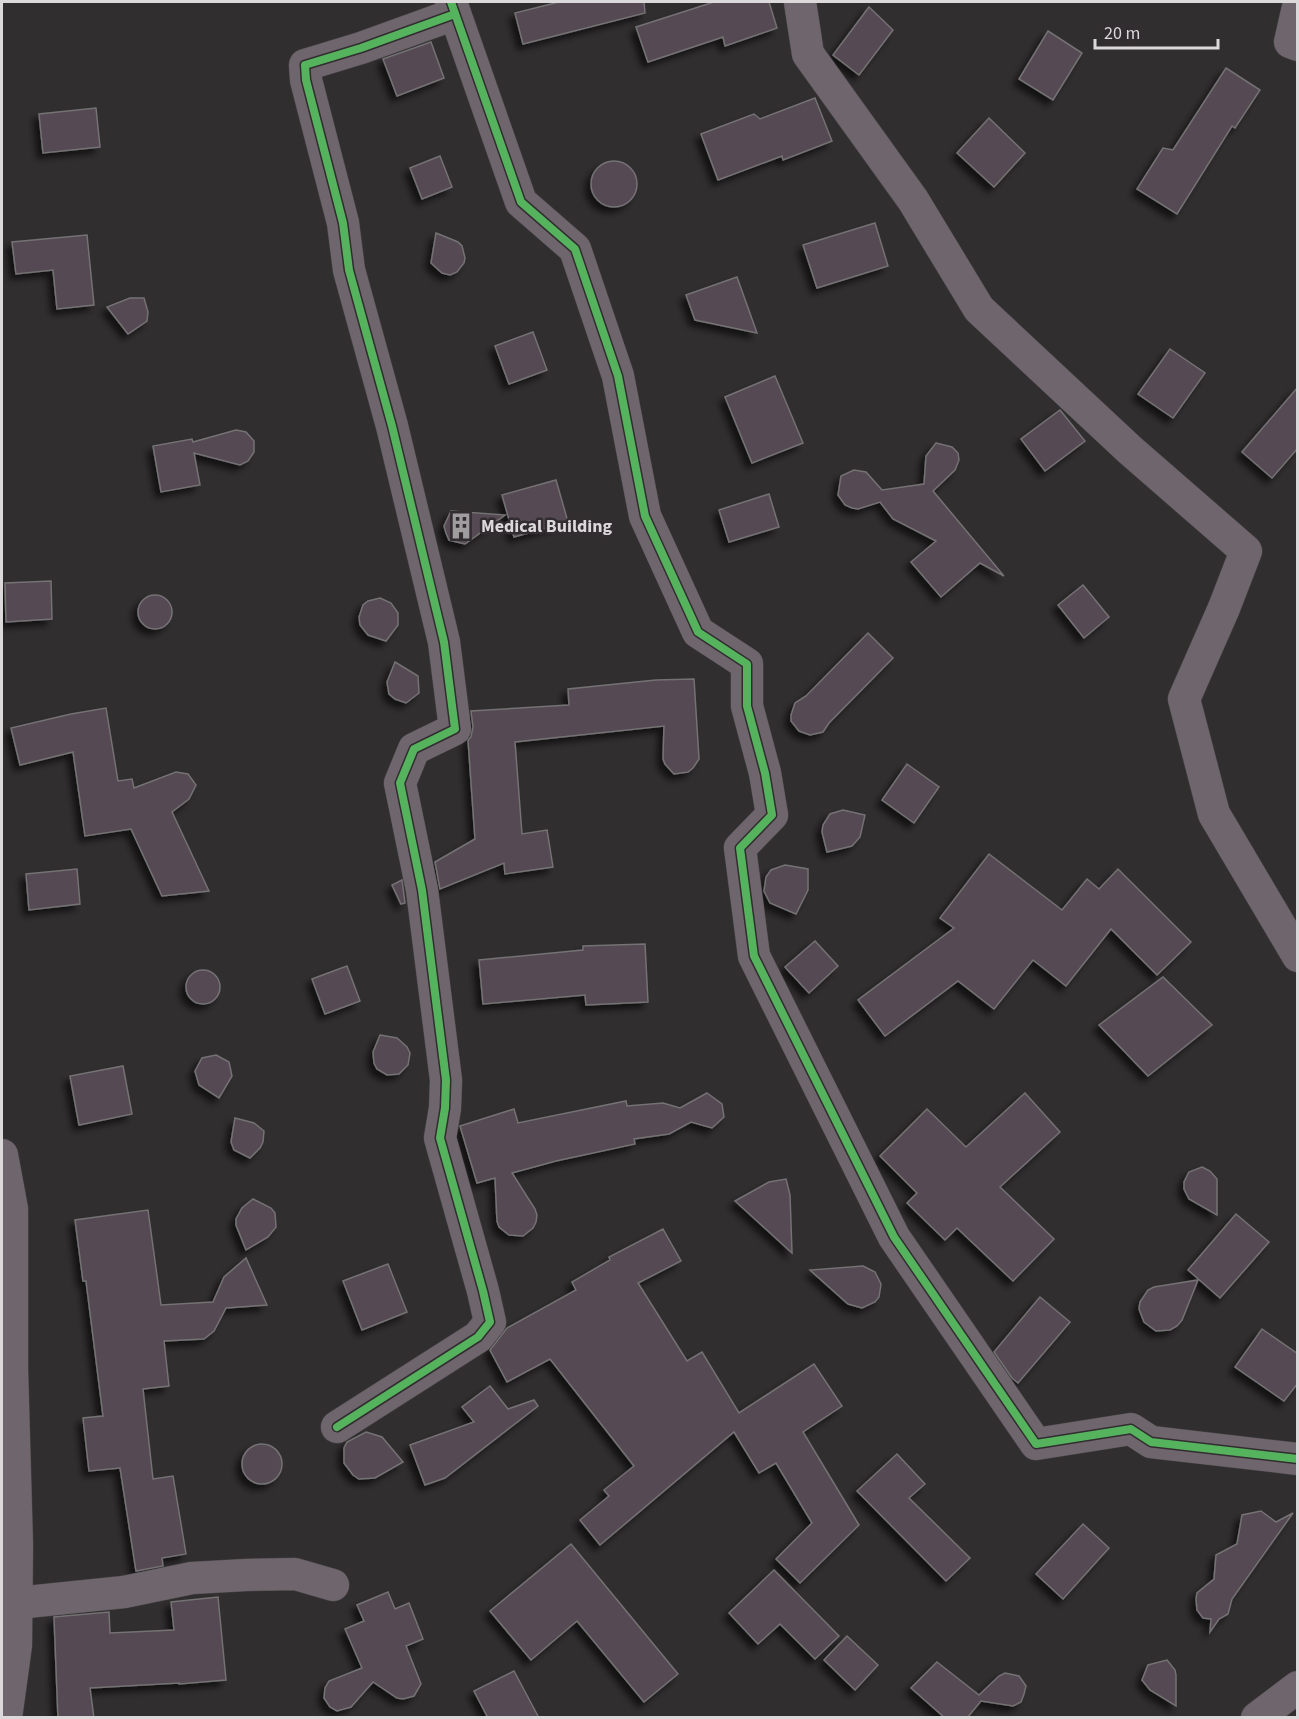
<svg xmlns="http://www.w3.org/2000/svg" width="1299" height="1719" font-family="'Source Sans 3',sans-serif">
  <defs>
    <filter id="shadow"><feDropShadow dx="-5.5" dy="5.5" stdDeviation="3" flood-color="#0009"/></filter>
  </defs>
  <rect width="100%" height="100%" fill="#312e30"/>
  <g fill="#544852" stroke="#747273" stroke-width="1.5" filter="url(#shadow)">
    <path d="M559 2H644L645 13 523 44 515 13Z"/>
    <path d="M714 2H769L777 28 725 46 723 37 648 62 636 27Z"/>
    <path d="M869 7 893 30 859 75 833 55Z"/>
    <path d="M1048 31 1082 53 1053 100 1019 79Z"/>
    <path d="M431 42 444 78 397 96 383 59Z"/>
    <path d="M1226 68 1260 90 1235 128 1232 126 1177 214 1137 189 1163 148 1173 150Z"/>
    <path d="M815 98 832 141 783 160 782 156 718 180 701 134 754 114 760 119Z"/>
    <path d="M96 108 100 147 43 153 39 114Z"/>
    <path d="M989 118 1025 153 994 187 957 153Z"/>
    <path d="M440 156 452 187 422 199 410 168Z"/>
    <circle cx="614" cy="184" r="23"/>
    <path d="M875 223 888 266 817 288 803 245Z"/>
    <path d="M436 233 458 242 462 246 465 258 464 263 457 272 450 275 442 273 431 263Z"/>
    <path d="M87 235 94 305 57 309 53 270 16 274 12 242Z"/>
    <path d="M737 277 757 333 695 320 686 295Z"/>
    <path d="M130 298H144L148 312 147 321 128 334 107 307Z"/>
    <path d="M533 332 547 370 509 384 495 346Z"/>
    <path d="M1170 349 1205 373 1173 418 1138 394Z"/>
    <path d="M775 376 803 443 752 463 725 397Z"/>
    <path d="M1298 387V448L1272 478 1242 452Z"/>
    <path d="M1060 410 1085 441 1045 471 1021 439Z"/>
    <path d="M236 430 246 432 254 441V452L248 461 240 465 194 453 200 485 161 492 153 446 192 439 193 442Z"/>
    <path d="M936 443 952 447 958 453 959 460 955 470 933 491 1004 576 980 563 941 597 911 562 936 541 893 519 880 502 858 509 852 508 845 505 838 495 841 476 854 470 866 472 882 490 924 484 926 456Z"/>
    <path d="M556 480 568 522 514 537 502 495Z"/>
    <path d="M769 494 779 527 729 542 719 510Z"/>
    <path d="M451 511 505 515 465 544 449 540 446 533 444 526Z"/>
    <path d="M51 581 52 619 6 622 5 583Z"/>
    <path d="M1083 585 1109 617 1084 638 1058 605Z"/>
    <circle cx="155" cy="612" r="17"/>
    <path d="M380 598 391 603 398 613V625L386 641 368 635 360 625 359 617 363 605 368 601Z"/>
    <path d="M868 633 893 658 829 723 823 732 810 735 799 731 791 721V715L795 703 806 696Z"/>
    <path d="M395 662 418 676 419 693 406 703 395 699 389 694 387 682Z"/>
    <path d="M694 679 699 759 693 768 688 772 674 774 665 764 663 759 664 726 515 742 522 834 547 830 553 867 505 874 504 863 440 889 435 862 475 839 468 740 471 737 473 727 471 711 569 705 568 689 656 680Z"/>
    <path d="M106 708 118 781 132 779 134 788 176 772 188 774 196 785 189 799 172 812 209 891 162 896 131 829 85 836 73 752 20 765 11 728 71 714Z"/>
    <path d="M907 764 939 787 914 823 882 800Z"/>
    <path d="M843 810 865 815 860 837 852 846 827 852 822 832 823 825 830 814Z"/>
    <path d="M989 854 1062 910 1087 879 1099 889 1118 869 1191 942 1157 975 1111 929 1066 986 1033 960 994 1009 958 981 885 1036 858 1000 954 928 940 918Z"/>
    <path d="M785 865 808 869V890L796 914 770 903 764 891 766 877 771 870Z"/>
    <path d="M77 869 80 904 29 910 26 874Z"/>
    <path d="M402 880 405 903 401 904 392 885Z"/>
    <path d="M815 941 838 966 809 993 785 967Z"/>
    <path d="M645 944 648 1002 586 1005 585 995 483 1004 479 960 583 950V946Z"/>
    <path d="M347 966 360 1001 325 1014 312 979Z"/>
    <circle cx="203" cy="987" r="17"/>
    <path d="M1163 977 1212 1025 1148 1076 1099 1025Z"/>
    <path d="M380 1035 397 1038 407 1047 410 1053 408 1065 399 1074 387 1075 377 1069 374 1063 373 1052Z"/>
    <path d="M216 1055 229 1062 232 1076 219 1098 199 1085 195 1071 202 1058Z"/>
    <path d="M123 1066 132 1114 79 1125 70 1076Z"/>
    <path d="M707 1093 722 1104 724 1117 712 1128 691 1122 669 1134 634 1139 635 1144 556 1161 512 1173 535 1209 537 1215 536 1222 533 1228 523 1236 509 1235 499 1227 497 1221 495 1178 477 1183 460 1126 514 1109 518 1123 626 1101 627 1106 663 1103 680 1108Z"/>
    <path d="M1025 1093 1060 1132 1000 1187 1054 1239 1013 1281 957 1228 945 1240 907 1203 917 1193 880 1156 927 1109 966 1147Z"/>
    <path d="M235 1118 254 1123 264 1131 263 1142 260 1148 250 1158 234 1150 231 1142Z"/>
    <path d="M1202 1167 1210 1171 1217 1179V1215L1189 1199 1184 1189V1182L1189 1172Z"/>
    <path d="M786 1179 790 1195 792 1253 735 1201 769 1182Z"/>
    <path d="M253 1199 271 1208 275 1213 276 1227 268 1237 246 1250 236 1225V1219L242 1208Z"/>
    <path d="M148 1210 161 1305 213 1302 224 1277 246 1258 267 1305 226 1308 214 1331 204 1339 164 1341 169 1386 143 1389 153 1479 173 1476 186 1554 162 1558 163 1566 136 1571 120 1468 89 1471 83 1418 103 1416 86 1281H83L75 1220Z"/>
    <path d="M1236 1214 1269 1242 1220 1298 1188 1270Z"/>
    <path d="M663 1229 681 1261 638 1283 687 1361 702 1352 739 1413 814 1364 842 1406 803 1432 859 1525 800 1583 776 1559 812 1523 776 1463 759 1473 734 1432 600 1545 580 1520 609 1496 604 1490 634 1466 550 1359 507 1382 490 1350 507 1328 576 1290 572 1282 610 1260 609 1257Z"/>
    <path d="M388 1264 407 1312 362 1330 343 1281Z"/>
    <path d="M863 1266 875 1272 881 1284 879 1297 875 1302 862 1308 848 1304 810 1270Z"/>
    <path d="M1198 1280 1182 1320 1177 1326 1170 1330 1156 1331 1144 1322 1139 1309 1140 1302 1148 1290 1154 1287Z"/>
    <path d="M1040 1297 1070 1322 1018 1383 1012 1378 994 1352Z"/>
    <path d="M1262 1329 1298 1354V1383L1284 1401 1235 1367Z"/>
    <path d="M490 1386 508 1409 534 1400 538 1406 445 1478 425 1485 410 1445 474 1422 462 1407Z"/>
    <path d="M366 1432 382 1437 403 1462 375 1478 359 1479 353 1475 344 1463V1448L347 1442Z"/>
    <circle cx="262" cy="1464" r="20"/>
    <path d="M897 1454 925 1484 909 1498 970 1558 946 1581 857 1491Z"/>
    <path d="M1261 1511 1276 1522 1293 1513 1232 1599 1228 1614 1219 1619 1210 1632 1211 1619 1203 1618 1197 1610 1196 1599 1197 1593 1214 1579 1216 1555 1237 1544 1242 1515Z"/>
    <path d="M1083 1524 1109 1548 1063 1599 1036 1574Z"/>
    <path d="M571 1544 678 1674 644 1702 577 1621 531 1660 490 1611Z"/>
    <path d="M774 1570 839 1636 815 1659 780 1624 758 1644 729 1613Z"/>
    <path d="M388 1592 395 1609 409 1603 423 1639 406 1646 421 1684 414 1696 403 1699 397 1698 373 1682 351 1707 337 1711 330 1707 324 1698 325 1688 329 1681 362 1668 345 1629 364 1621 357 1605Z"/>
    <path d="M218 1597 226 1680 179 1684V1683L90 1688 94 1718H58L54 1617 109 1612 110 1633 174 1630 171 1602Z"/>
    <path d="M847 1636 878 1665 855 1690 824 1660Z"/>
    <path d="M1167 1660 1175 1670 1176 1675V1706L1150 1690 1142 1680 1148 1665Z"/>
    <path d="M937 1662 979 1695 999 1676 1005 1673 1019 1676 1026 1686 1024 1694 1021 1702 1013 1706 981 1701 967 1718H945L911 1688Z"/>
    <path d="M514 1671 539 1718H488L474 1691Z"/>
  </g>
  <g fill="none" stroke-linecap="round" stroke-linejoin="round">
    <g stroke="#4c4a4b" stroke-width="33">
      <g id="minor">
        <path d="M451 2 521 202 575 249 618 376 645 516 698 632 747 664V706L765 773 772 815 740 848 754 956 894 1237 1036 1444 1131 1429 1151 1442 1298 1459"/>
        <path d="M800 2 808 54 913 200 979 309 1130 450 1246 551 1224 608 1184 699 1214 814 1298 956"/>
        <path d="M1298 7 1290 42 1298 45"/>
        <path d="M2 1155 12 1209V1368L17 1545 16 1645 6 1718"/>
        <path d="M337 1427 478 1337 490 1322 483 1291 440 1138 445 1108 446 1080 422 890 400 783 414 749 455 729 444 642 392 426 349 270 343 223 306 80 305 65 361 48 455 14"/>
        <path d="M17 1603 124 1592 192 1578 246 1575 295 1574 333 1585"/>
        <path d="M1257 1718 1298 1687"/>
      </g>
    </g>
    <use href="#minor" stroke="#6f666d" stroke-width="32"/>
    <g stroke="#322d31" stroke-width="11">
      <g id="cycleway">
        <path d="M451 2 521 202 575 249 618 376 645 516 698 632 747 664V706L765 773 772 815 740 848 754 956 894 1237 1036 1444 1131 1429 1151 1442 1298 1459"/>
        <path d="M337 1427 478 1337 490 1322 483 1291 440 1138 445 1108 446 1080 422 890 400 783 414 749 455 729 444 642 392 426 349 270 343 223 306 80 305 65 361 48 455 14"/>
      </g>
    </g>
    <use href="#cycleway" stroke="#56b35d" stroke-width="8"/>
  </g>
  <defs>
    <g id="building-bare" transform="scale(2.07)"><path d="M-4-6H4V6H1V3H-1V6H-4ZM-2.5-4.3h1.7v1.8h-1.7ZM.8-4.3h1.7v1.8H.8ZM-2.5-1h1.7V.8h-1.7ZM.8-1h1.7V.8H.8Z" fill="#a09d9f" stroke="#322d31" stroke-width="2.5" paint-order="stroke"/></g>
  </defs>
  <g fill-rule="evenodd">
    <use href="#building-bare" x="461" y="526"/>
  </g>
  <g text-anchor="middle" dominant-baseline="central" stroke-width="5" stroke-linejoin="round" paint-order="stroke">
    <g font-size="18" font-weight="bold" fill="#dcd9db" stroke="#322d31" text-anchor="start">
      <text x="481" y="526">Medical Building</text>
    </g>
  </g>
  <rect width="1299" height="1719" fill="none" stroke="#dcd9db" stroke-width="6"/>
  <path d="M1095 39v9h123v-9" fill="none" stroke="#dcd9db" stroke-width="3"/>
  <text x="1104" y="39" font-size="18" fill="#dcd9db" stroke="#322d31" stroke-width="4.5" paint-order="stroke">20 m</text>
</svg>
